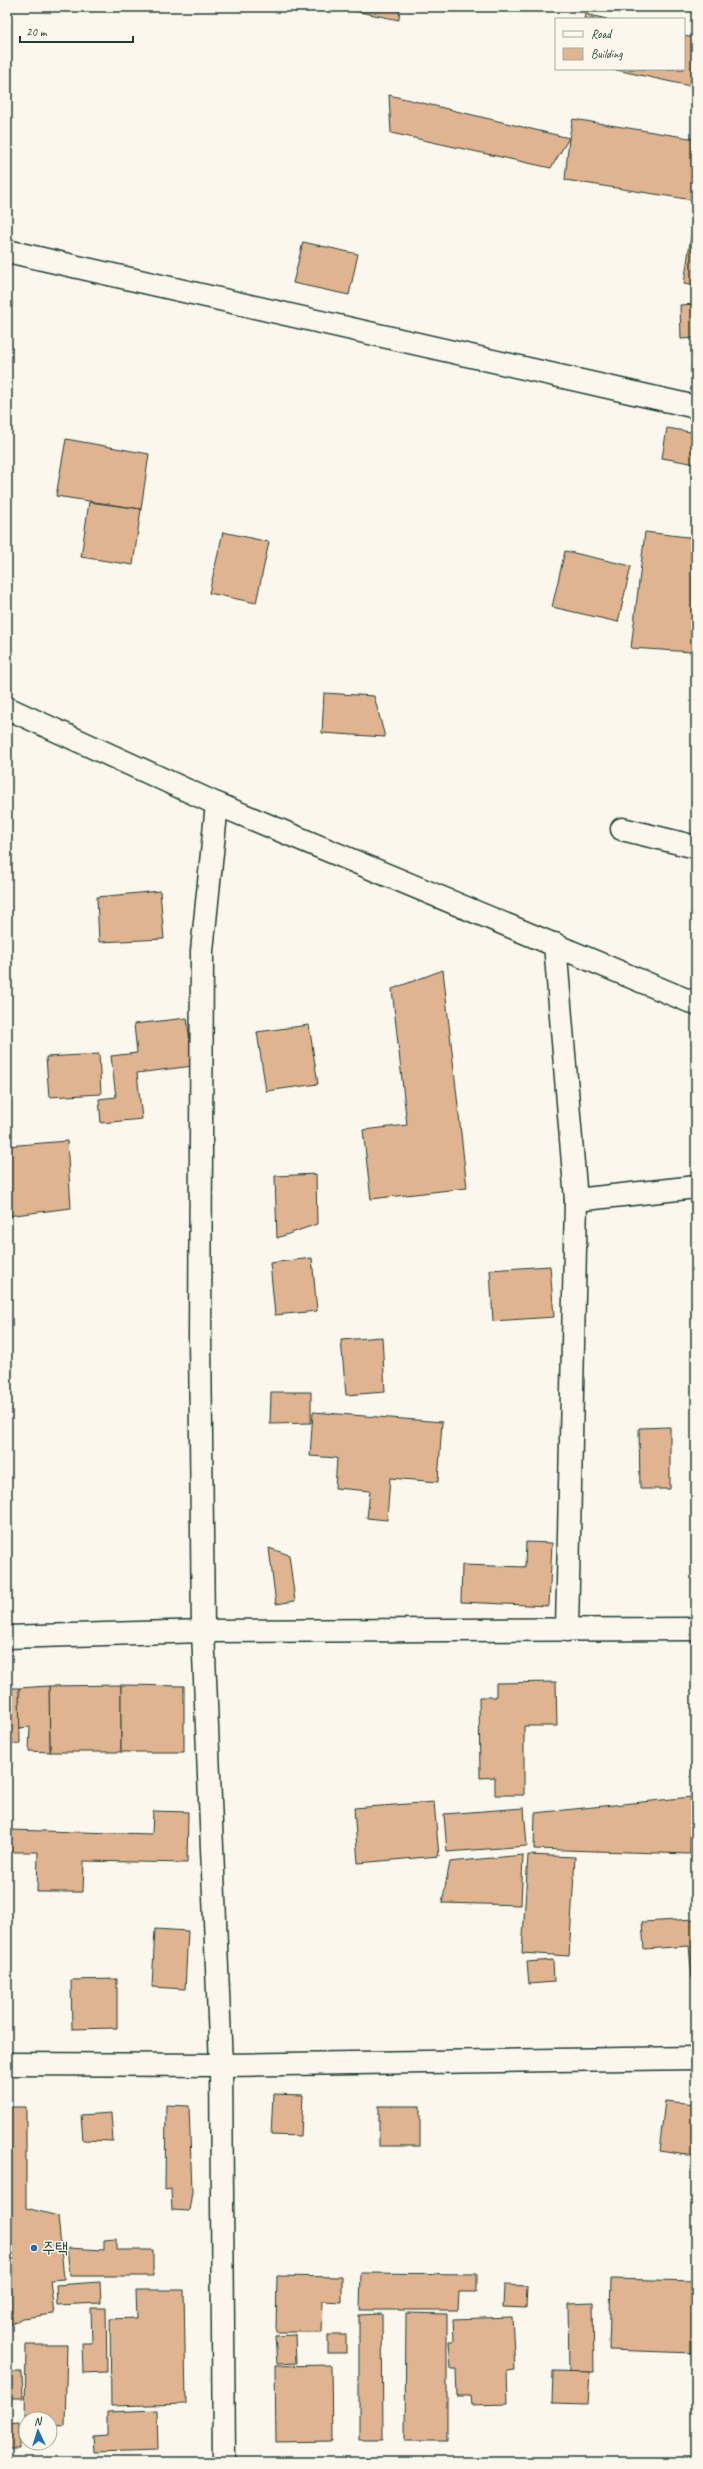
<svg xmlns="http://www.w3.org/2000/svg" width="703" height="2469" font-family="Caveat,'Poor Story',sans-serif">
  <rect width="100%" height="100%" fill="#fbf7ec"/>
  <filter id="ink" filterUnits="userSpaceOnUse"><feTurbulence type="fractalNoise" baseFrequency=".025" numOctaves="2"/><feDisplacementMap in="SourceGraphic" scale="8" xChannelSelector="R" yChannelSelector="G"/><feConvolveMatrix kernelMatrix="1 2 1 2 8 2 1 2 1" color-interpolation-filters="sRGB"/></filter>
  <g filter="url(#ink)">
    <g fill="#e0b490" stroke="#1f3d34">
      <path d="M335 7H400L399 20Z"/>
      <path d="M585 14 607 19H584Z"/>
      <path d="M684 36 696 38 690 86 612 69H684Z"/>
      <path d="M389 95 569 138 551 168 391 133Z"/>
      <path d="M573 119 696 139V179L693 200 565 180 569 138Z"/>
      <path d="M695 208H696V286L684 284Z"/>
      <path d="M303 242 358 254 349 295 293 283Z"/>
      <path d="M696 304V338L681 339 680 305Z"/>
      <path d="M667 428 696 433V464L662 458Z"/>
      <path d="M66 439 149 454 141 509 56 496Z"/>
      <path d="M89 502 141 509 133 565 81 557Z"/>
      <path d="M223 532 269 542 256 603 209 593Z"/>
      <path d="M645 532 696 538V610L692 652 631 648Z"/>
      <path d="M565 551 631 566 618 622 552 607Z"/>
      <path d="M324 693 374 696 385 737 322 733Z"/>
      <path d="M160 891 164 939 99 942 97 897Z"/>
      <path d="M443 970 467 1188 371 1199 363 1130 407 1125 392 989Z"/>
      <path d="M187 1018 193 1066 137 1073 142 1119 101 1123 99 1099 116 1097 111 1056 137 1053 134 1024Z"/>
      <path d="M309 1025 318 1084 266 1091 257 1032Z"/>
      <path d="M99 1054 101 1094 49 1097 46 1057Z"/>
      <path d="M67 1141 71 1208 7 1216V1146Z"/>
      <path d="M316 1174 317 1224 277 1238 275 1176Z"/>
      <path d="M312 1258 317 1311 275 1315 270 1263Z"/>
      <path d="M550 1266 554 1317 493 1321 490 1270Z"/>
      <path d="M382 1337 385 1392 346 1395 341 1340Z"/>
      <path d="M271 1392H311V1423L270 1424Z"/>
      <path d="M313 1412 442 1422 438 1482 390 1478 387 1520 367 1518 370 1491 335 1488 337 1458 310 1456Z"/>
      <path d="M670 1427V1489H640L639 1428Z"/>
      <path d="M526 1542 552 1543 549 1606 461 1602 462 1565 525 1567Z"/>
      <path d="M269 1548 289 1555 295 1601 276 1604Z"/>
      <path d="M556 1682 557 1726H524V1795H495V1777L480 1778 479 1697H496V1683Z"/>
      <path d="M121 1685V1752H50L49 1686Z"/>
      <path d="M121 1685 184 1686V1752H121Z"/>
      <path d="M49 1686 50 1752 29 1751 30 1727 19 1728V1688Z"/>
      <path d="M7 1688H19L20 1744 7 1745Z"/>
      <path d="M691 1797 690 1854 534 1849 535 1813Z"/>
      <path d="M434 1802 439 1856 358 1863 354 1808Z"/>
      <path d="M524 1808 527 1846 447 1852 444 1814Z"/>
      <path d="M153 1811 188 1812 187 1863 84 1861 83 1892H37L38 1852H7V1830L152 1834Z"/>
      <path d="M523 1855 521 1905 442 1903 450 1862Z"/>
      <path d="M528 1855 575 1857 569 1956 522 1953Z"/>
      <path d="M696 1919V1977L692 1978 689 1946 644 1949 642 1922Z"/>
      <path d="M155 1929 188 1931 185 1989 152 1987Z"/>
      <path d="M553 1960 554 1982 529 1984 527 1962Z"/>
      <path d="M117 1979V2028L72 2029 71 1980Z"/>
      <path d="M273 2094 303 2095 301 2136 271 2135Z"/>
      <path d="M665 2101 696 2104 694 2156 659 2151Z"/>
      <path d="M166 2105 189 2106 192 2192 189 2211 172 2210 171 2189 165 2190Z"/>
      <rect x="379" y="2106" width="41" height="40"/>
      <path d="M7 2107H26V2208L58 2216 64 2279 50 2280 54 2314 22 2318 7 2327Z"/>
      <path d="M111 2113 113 2141 83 2140 81 2115Z"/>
      <path d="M116 2239V2250H153V2276H70L67 2248 104 2250V2240Z"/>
      <path d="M361 2273 477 2274V2292H459L458 2310H360Z"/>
      <path d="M277 2276 342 2277V2302L323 2301 322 2332H276Z"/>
      <path d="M611 2279 696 2281 695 2353 609 2350Z"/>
      <path d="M100 2282 101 2303 57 2305 56 2285Z"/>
      <path d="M504 2285 527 2286 526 2308 503 2307Z"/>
      <path d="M136 2290H184L186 2404 111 2406 110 2319 137 2318Z"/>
      <path d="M593 2303 594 2372H569L568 2304Z"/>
      <path d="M91 2308H106L107 2372 83 2373 82 2343H92Z"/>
      <path d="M406 2313 447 2314V2441H405Z"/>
      <path d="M382 2314 383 2440H359V2315Z"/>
      <path d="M512 2317 515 2370 507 2371 508 2404 472 2405 471 2396H457L456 2369H451L449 2341H454L453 2319Z"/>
      <path d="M295 2335 296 2363 277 2364 275 2336Z"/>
      <rect x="328" y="2335" width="18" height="18"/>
      <path d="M26 2345H67L65 2426 50 2425V2419H26L25 2425Z"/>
      <path d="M331 2365 332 2441 276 2442 275 2366Z"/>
      <path d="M553 2371 590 2372 588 2404 552 2403Z"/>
      <path d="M7 2372H22L23 2398H7Z"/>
      <path d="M157 2410 158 2450 94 2452 93 2436 107 2435V2412Z"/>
      <path d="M19 2423V2449H7V2424Z"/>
    </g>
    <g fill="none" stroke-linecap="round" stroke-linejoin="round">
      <g stroke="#1f3d34" stroke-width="25">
        <g id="minor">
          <path d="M7 251 696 407"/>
          <path d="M7 708 217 804 696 1004"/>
          <path d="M217 804 202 951 200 1337 203 1631 221 2065 224 2462"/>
          <path d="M622 829 696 847"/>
          <path d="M555 944 576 1200 696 1187"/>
          <path d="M567 1630 576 1200"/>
          <path d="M7 1637 203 1631 696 1629"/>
          <path d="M7 2064 221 2065 696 2058"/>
        </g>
      </g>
      <use href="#minor" stroke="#fbf7ec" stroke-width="22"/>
    </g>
  </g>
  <circle fill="#1f6fb2" stroke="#fbf7ec" stroke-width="1.5" cx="34" cy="2248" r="4"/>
  <g text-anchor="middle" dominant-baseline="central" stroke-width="3" stroke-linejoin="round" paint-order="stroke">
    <g font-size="16" fill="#1f3d34" stroke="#fbf7ec" text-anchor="start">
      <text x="42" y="2248">주택</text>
    </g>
  </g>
  <rect width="703" height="2469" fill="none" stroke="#fbf7ec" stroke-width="24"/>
  <rect x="12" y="12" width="679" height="2445" fill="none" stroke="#1f3d34" stroke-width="1.5" filter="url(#ink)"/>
  <rect x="555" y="18" width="130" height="52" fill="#fbf7ec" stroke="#a3ada2"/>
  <rect x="563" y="31" width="20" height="6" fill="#fbf7ec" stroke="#a3ada2"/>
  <text x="591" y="38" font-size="12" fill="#1f3d34">Road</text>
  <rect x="563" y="48" width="20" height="12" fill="#e0b490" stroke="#a3ada2"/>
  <text x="591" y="58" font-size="12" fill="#1f3d34">Building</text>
  <g transform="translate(38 2431) rotate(356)"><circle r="19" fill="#fbf7ec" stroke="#a3ada2"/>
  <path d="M0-3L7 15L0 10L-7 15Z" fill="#1f6fb2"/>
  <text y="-6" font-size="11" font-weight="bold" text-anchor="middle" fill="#1f3d34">N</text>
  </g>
  <path d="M20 36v6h113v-6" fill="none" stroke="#1f3d34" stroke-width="2"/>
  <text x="26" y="36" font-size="12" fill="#1f3d34" stroke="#fbf7ec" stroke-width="3" paint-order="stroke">20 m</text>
</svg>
